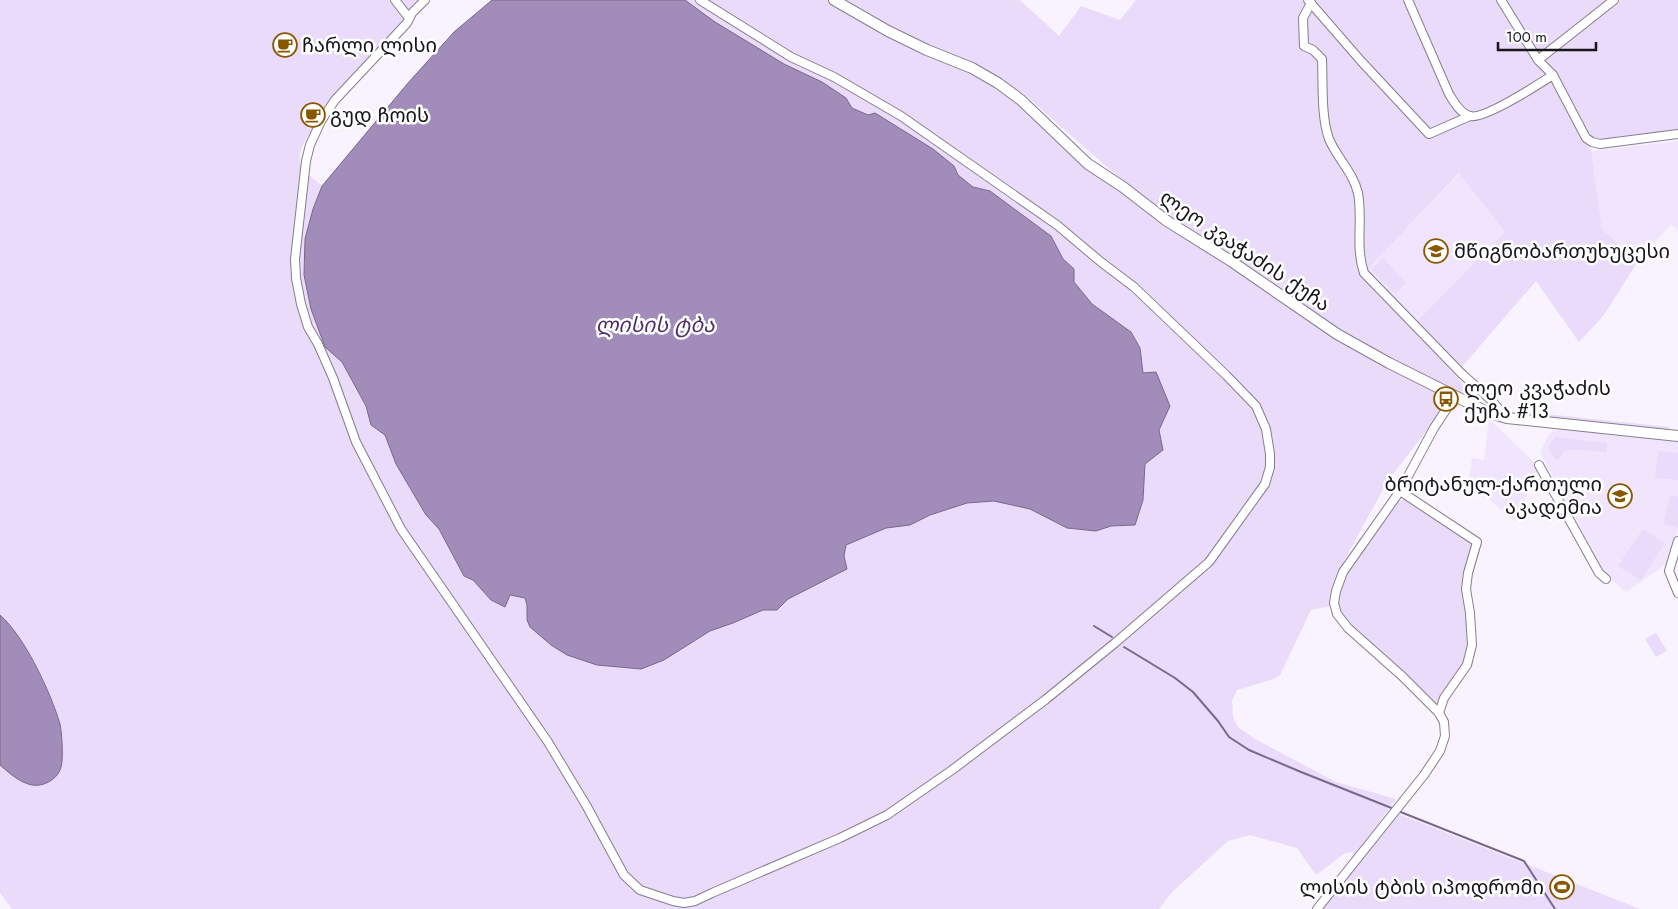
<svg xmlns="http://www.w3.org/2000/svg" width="1678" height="909" font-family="Jost,'Noto Sans Georgian',sans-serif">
  <rect width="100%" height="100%" fill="#f8f3fe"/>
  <g fill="#f1e5fe">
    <path d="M1678 141V231L1671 224 1638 261 1602 229 1591 151Z"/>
    <path d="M1460 173 1505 232 1418 320 1368 269Z"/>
    <path d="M1489 419 1539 467 1516 522 1484 495V488L1469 480 1472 458 1484 460Z"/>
    <path d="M1558 429 1678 442V530L1668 563 1626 592 1605 574 1540 453 1549 434Z"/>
  </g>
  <g fill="#e9dbf9" fill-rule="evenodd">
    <path d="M0 0H429L321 121C310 133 291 153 304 170 309 176 317 181 322 186L313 209 304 275 311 309 325 347 342 362 366 406 371 425 385 435 396 464 426 515 439 529 464 576 473 580 491 600 505 607 510 595 525 598 527 605V620L664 660 710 631 733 623 763 609 778 610 788 599 847 569 844 556 845 545 886 528 910 525 930 515 967 503 994 501 1030 509 1047 517 1096 531 1111 526 1135 525 1143 500 1145 464 1163 450 1159 430 1170 406 1143 373 1140 348 1131 332 1092 304 1074 282V269L1063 259 1051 236 990 191 973 187 958 175 954 166 932 149 875 113 868 115 851 108 846 98 822 82 784 64 715 22 685 0H828L863 22 997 85 1119 191 1165 227 1226 263 1334 338 1399 374 1445 396 1444 408 1387 482 1338 572 1332 589 1330 601 1331 606 1311 610 1280 675 1274 679 1237 690 1232 701 1233 717 1238 727 1255 739 1336 782 1396 799 1351 862 1353 852 1345 853 1316 875 1297 848 1250 835 1228 841 1172 892 1159 909H12L0 893V765L12 775 60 770C62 756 63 741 61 727 55 697 23 636 0 616Z"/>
    <path d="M843 0H1020L1059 36 1081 6 1120 20 1136 0H1678V130L1599 142 1581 137 1591 150 1602 229 1638 261 1604 315 1579 342 1536 281 1455 375 1478 403 1394 362 1347 334 1248 265 1159 210 1107 167 1023 93 988 73 884 24ZM1459 173 1505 232 1418 320 1368 269Z"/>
    <path d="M1383 258 1406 283 1395 294 1371 269Z"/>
    <path d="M1546 414 1669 427 1671 432 1546 418Z"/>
    <path d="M1555 437 1607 443V453L1585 450H1565L1558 460 1555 459 1548 448Z"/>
    <path d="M1658 451 1678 453V480L1655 478Z"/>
    <path d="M1670 495 1678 497V528L1663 524Z"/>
    <path d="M1407 499 1474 542 1469 556 1462 592 1467 613 1469 647 1464 665 1456 673 1447 687 1438 705 1345 618C1341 613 1338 607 1338 600 1337 575 1378 527 1393 506L1397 502Z"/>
    <path d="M1643 529 1665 543 1641 580 1618 566Z"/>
    <path d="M1656 633 1667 651 1656 657 1645 639Z"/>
    <path d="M1396 813 1640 909H1319Z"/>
  </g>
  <g fill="#a28cb9" stroke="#79688a">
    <path d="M492 0H685L715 22 784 64 822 82 846 98 852 108 868 115 875 113 933 149 954 166 958 175 973 187 990 191 1051 236 1063 259 1074 269V282L1092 304 1131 332 1140 348 1143 373 1156 372 1170 406 1159 430 1163 450 1145 464 1143 500 1135 525 1111 526 1096 531 1067 528 1030 509 994 501 967 503 930 515 910 525 886 528 846 545 844 556 847 569 788 599 777 610H763L733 623 710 631 664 660 641 669 597 665 567 655 551 645 530 627 527 620V605L525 598 510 595 505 607 491 600 473 580 464 576 439 529 426 515 396 464 385 435 371 425 366 406 342 362 325 347 311 309 304 275 305 239 313 209 322 186 408 83 454 32Z"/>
    <path d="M0 615C25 637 51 693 60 724 62 733 64 763 60 770 56 780 43 787 32 785 20 783 8 772 0 765Z"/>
  </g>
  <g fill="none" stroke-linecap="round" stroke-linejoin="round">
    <g stroke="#79688a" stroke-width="2">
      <path d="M1094 626 1112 637"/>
      <path d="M1124 647 1175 678 1193 692 1218 721 1229 737 1249 750 1301 772 1394 809"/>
      <path d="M1398 811 1524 861 1555 909"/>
    </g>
    <g stroke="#857d8d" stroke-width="10">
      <g id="street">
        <path d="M395 0 409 18"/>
        <path d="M425 0 412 13 407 23 335 100 321 121 310 145 306 161 295 259 296 278 301 304 308 327 318 344 333 378 356 442 401 529 548 742 586 805 624 875 640 890 673 901 684 903 695 901 712 893 840 838 887 815 952 770 1045 700 1115 643 1209 562 1265 484 1270 467V454L1266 429 1256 406 1226 375 1134 287 1101 262 1057 225 901 116 834 77 791 57 700 0"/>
        <path d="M1308 0 1361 61 1429 134 1470 116"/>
        <path d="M1408 0 1449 94C1454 102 1460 113 1470 116 1484 120 1539 84 1553 75"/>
        <path d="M1501 0 1538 60 1553 75 1586 138 1592 142 1600 144 1678 134"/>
        <path d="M1311 3 1303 18 1304 46 1313 50 1322 59C1323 83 1321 117 1329 139 1337 158 1353 172 1358 193 1363 219 1355 247 1364 273L1462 374 1491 400 1507 418"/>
        <path d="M1538 60 1614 0"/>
        <path d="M1539 465 1599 573 1606 579"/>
        <path d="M1400 491 1477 542 1468 573 1466 589 1470 613 1472 645 1467 665 1444 698 1439 713"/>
        <path d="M1678 541 1669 571 1678 593"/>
        <path d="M1317 909 1424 775 1440 751 1445 736 1444 722 1439 713 1402 676 1348 628 1337 614 1334 603 1336 591 1343 572 1400 491 1434 428 1455 396"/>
      </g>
    </g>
    <g stroke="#857d8d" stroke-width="12">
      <path id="secondary" d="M834 0 888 31 927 50 972 68 998 83 1021 100 1088 164 1123 187 1167 221 1231 261 1337 334 1389 363 1487 412 1507 418 1678 436"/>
    </g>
    <use href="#street" stroke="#fff" stroke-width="8"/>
    <use href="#secondary" stroke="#fff" stroke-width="10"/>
  </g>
  <defs>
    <g id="cafe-ring" transform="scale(1.25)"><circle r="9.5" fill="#fff" stroke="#885700" stroke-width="1.5"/><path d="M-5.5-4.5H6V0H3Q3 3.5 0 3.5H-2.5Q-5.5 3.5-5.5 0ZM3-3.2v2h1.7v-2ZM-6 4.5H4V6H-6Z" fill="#885700"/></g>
    <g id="school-ring" transform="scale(1.25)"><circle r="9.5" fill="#fff" stroke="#885700" stroke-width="1.5"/><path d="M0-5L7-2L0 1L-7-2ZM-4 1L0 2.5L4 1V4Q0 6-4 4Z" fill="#885700"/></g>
    <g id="bus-ring" transform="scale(1.25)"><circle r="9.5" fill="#fff" stroke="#885700" stroke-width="1.5"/><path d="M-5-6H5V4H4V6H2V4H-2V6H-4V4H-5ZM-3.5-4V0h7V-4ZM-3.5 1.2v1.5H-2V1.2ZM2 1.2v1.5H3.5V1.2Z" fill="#885700"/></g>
    <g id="stadium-ring" transform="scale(1.25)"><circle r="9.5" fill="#fff" stroke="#885700" stroke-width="1.5"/><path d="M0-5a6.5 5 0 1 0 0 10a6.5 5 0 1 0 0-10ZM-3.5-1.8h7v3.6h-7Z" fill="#885700"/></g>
  </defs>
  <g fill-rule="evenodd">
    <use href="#cafe-ring" x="285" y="45"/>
    <use href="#cafe-ring" x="313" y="115"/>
    <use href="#school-ring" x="1436" y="251"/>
    <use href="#bus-ring" x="1446" y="399"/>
    <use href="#school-ring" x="1620" y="496"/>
    <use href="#stadium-ring" x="1562" y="887"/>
  </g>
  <g text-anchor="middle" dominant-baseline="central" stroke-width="5" stroke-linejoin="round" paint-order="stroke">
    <g font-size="20" fill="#18151b" stroke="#fff" text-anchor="start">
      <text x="302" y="45">ჩარლი ლისი</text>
      <text x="330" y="115">გუდ ჩოის</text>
      <text x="1454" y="251">მწიგნობართუხუცესი</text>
      <text x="1464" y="388">ლეო კვაჭაძის<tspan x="1464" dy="23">ქუჩა #13</tspan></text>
      <text x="1602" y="484" text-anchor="end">ბრიტანულ-ქართული<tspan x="1602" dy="23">აკადემია</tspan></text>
      <text x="1544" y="887" text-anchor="end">ლისის ტბის იპოდრომი</text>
    </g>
    <g font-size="20" fill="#18151b" stroke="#fff">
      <text transform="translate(1245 251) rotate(34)">ლეო კვაჭაძის ქუჩა</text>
    </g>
    <g font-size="21" font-style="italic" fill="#4f306a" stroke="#fff">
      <text x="655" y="325">ლისის ტბა</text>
    </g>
  </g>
  <path d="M1498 42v8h98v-8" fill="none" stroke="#18151b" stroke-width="2.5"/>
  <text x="1506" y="42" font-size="15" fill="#18151b" stroke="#ffffff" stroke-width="4" paint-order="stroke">100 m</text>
</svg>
